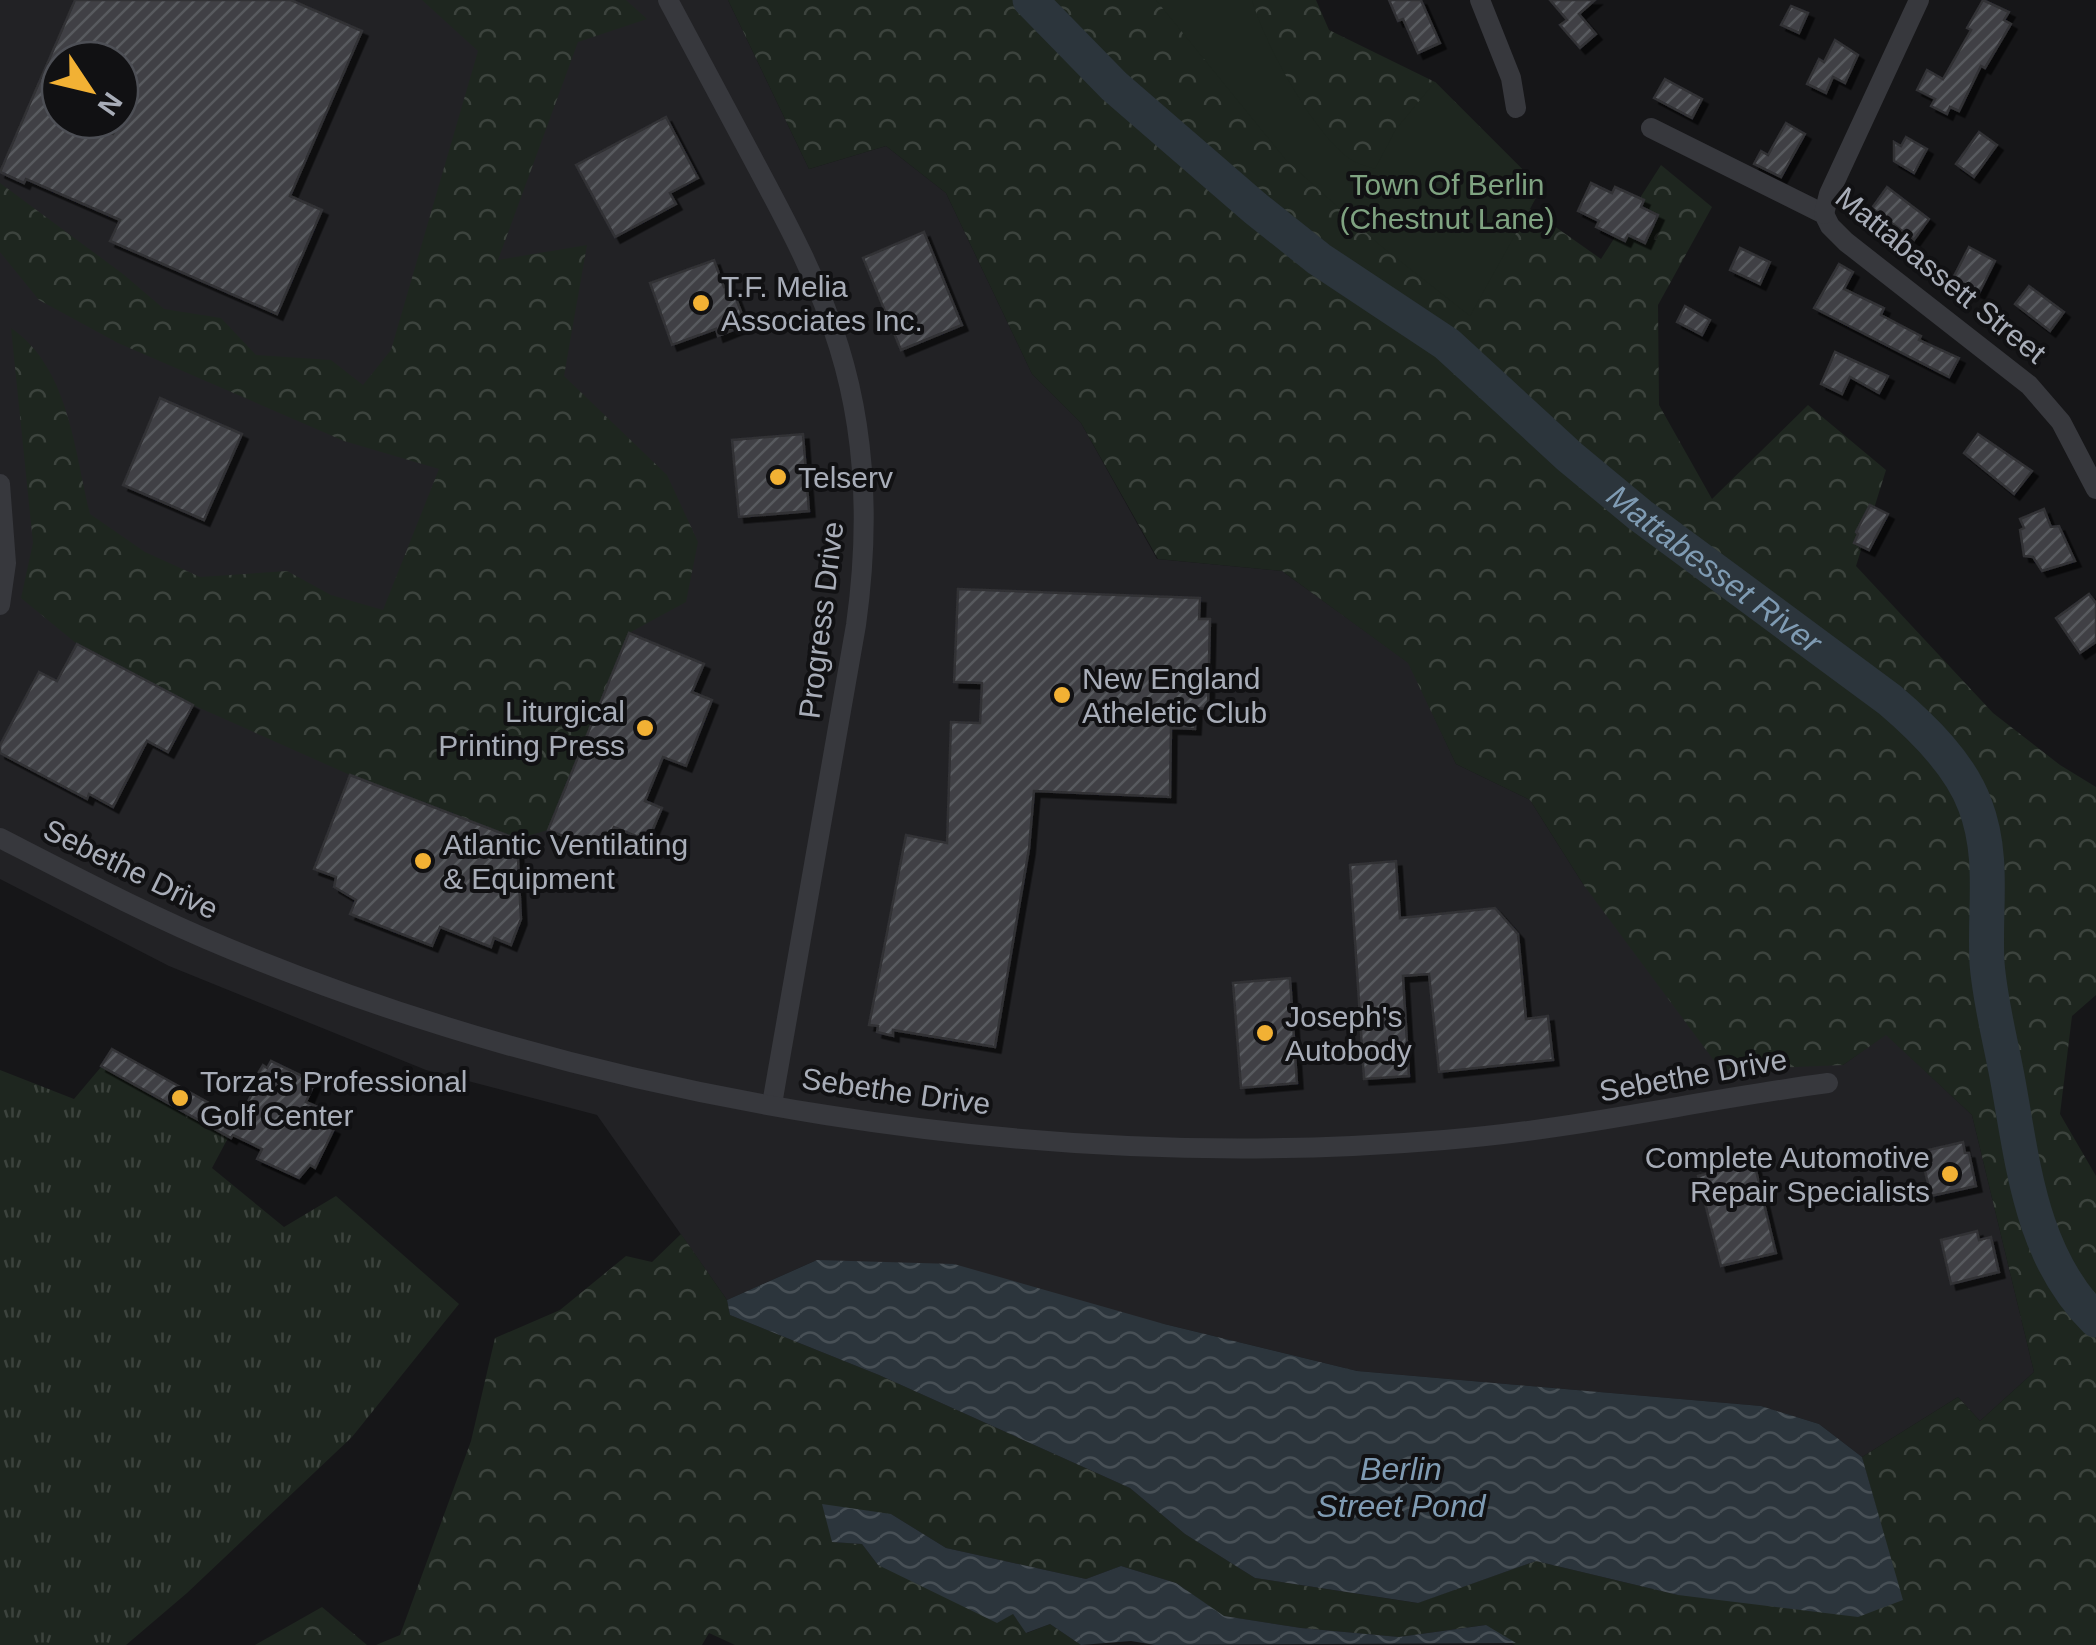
<svg xmlns="http://www.w3.org/2000/svg" width="2096" height="1645" font-family="Helvetica,sans-serif">
  <defs>
    <pattern id="grass-tufts" width="24" height="20" patternUnits="userSpaceOnUse" patternTransform="scale(2.5)"><rect width="24" height="20" fill="#1e261f"/><path d="M3 7l-1-3M5 7V3M7 7l1-3M15 17l-1-3M17 17v-4M19 17l1-3" fill="none" stroke="#3c433d"/></pattern>
    <pattern id="forest-crowns" width="20" height="18" patternUnits="userSpaceOnUse" patternTransform="scale(2.5)"><rect width="20" height="18" fill="#1e261f"/><path d="M2 6a3 3 0 1 1 6 0M12 15a3 3 0 1 1 6 0" fill="none" stroke="#3c433d"/></pattern>
    <pattern id="water-waves" width="16" height="10" patternUnits="userSpaceOnUse" patternTransform="scale(2.5)"><rect width="16" height="10" fill="#2c353c"/><path d="M0 5q4-4 8 0t8 0" fill="none" stroke="#485056"/></pattern>
    <pattern id="building-hatch" width="6" height="6" patternUnits="userSpaceOnUse" patternTransform="scale(2.5)"><rect width="6" height="6" fill="#404145"/><path d="M-1 1l2-2M0 6l6-6M5 7l2-2" fill="none" stroke="#595a5e"/></pattern>
    <filter id="shadow"><feDropShadow dx="5.5" dy="5.5" stdDeviation="0" flood-color="#0009"/></filter>
  </defs>
  <rect width="100%" height="100%" fill="#161618"/>
  <path fill="#222225" fill-rule="evenodd" d="M0 0H728L809 169 886 146 946 193 1032 374 1081 423 1157 559 1282 571 1409 663 1456 764 1530 800 1583 884 1843 1065 1886 1034 1972 1115 2034 1372 1980 1421 1958 1397 1862 1457 1819 1424 1761 1406 1357 1371 1164 1324 817 1260 727 1300 597 1115 426 1070 169 966 0 879ZM60 60H120V120H60Z"/>
  <path fill="url(#grass-tufts)" d="M112 1054 237 1121 212 1168 284 1227 336 1196 459 1304 352 1437 187 1593 126 1645H0V1070L74 1099Z"/>
  <g fill="url(#forest-crowns)">
    <path d="M422 0H626L647 19 578 42 498 260 587 245 564 376 667 475 698 542 686 602 629 633 548 830 517 839 350 775 193 705 77 644 21 598 33 543 11 328C69 368 74 449 90 514L145 552 200 577 287 571 331 595 383 610 439 469 344 441 118 343 39 300 0 252V183L123 274 164 309 221 318 256 355 331 360 363 385 391 350 478 51Z"/>
    <path d="M728 0H1316L1329 30 1435 82 1541 188 1530 209 1601 259 1661 165 1712 207 1658 305 1659 405 1712 499 1808 405 1886 470 1856 566 1993 713 2060 765 2096 787V995L2072 1016 2060 1114 2096 1176V1645H1515L1485 1625 1399 1637 1301 1628 1223 1616 1176 1583 1121 1566 1086 1579 946 1548 891 1514 833 1542 862 1544 878 1565 1013 1614 1027 1633 1050 1624 1081 1645H735L709 1633 702 1645H376L400 1635 471 1441 495 1338 560 1310 626 1256 652 1262 681 1234 727 1300 730 1315 879 1375 1130 1488 1185 1534 1255 1578 1417 1603 1536 1561 1678 1595 1902 1600 1862 1457 1958 1397 1980 1421 2034 1372 1972 1115 1886 1035 1843 1065 1721 1070 1583 884 1530 800 1456 764 1408 663 1282 571 1158 559 1081 423 1032 374 946 193 886 146 809 169Z"/>
    <path d="M322 1607 367 1645H255Z"/>
  </g>
  <path fill="#1e261f" d="M1156 0H1252C1265 44 1310 127 1346 156 1353 162 1366 166 1375 169L1396 129 1435 82 1541 188 1470 316 1381 246 1286 160Z"/>
  <g fill="url(#water-waves)">
    <path d="M817 1260 954 1264 1164 1324 1357 1371 1761 1406 1819 1424 1862 1457 1903 1600 1858 1617 1678 1595 1536 1561 1418 1603 1255 1578 1185 1534 1130 1488 879 1375 730 1315 727 1300Z"/>
    <path d="M822 1504 891 1514 946 1548 1086 1579 1121 1566 1176 1583 1224 1616 1301 1628 1399 1637 1486 1625 1516 1643 1155 1645 1131 1641 1081 1645 1050 1624 1026 1633 1013 1614 997 1623 878 1565 862 1544 832 1542Z"/>
  </g>
  <g fill="none" stroke-linecap="round" stroke-linejoin="round">
    <path stroke="#2c353c" stroke-width="35" id="s1" d="M1030 0 1114 86 1255 208 1319 259 1447 344 1570 457 1640 515 1890 700C1923 728 1960 764 1975 805 1995 857 1984 910 1987 963 1990 1001 2000 1039 2007 1076 2023 1162 2030 1255 2096 1320"/>
  </g>
  <g fill="url(#building-hatch)" stroke="#303034" stroke-width="2.5" fill-rule="evenodd" filter="url(#shadow)">
    <path d="M75 0H291L362 31 290 196 322 210 277 314 110 241 120 220 26 179 24 183 0 172ZM60 60H120V104L126 106 113 134 80 120H60V111L55 109 60 98Z"/>
    <path d="M1389 0H1421L1440 43 1418 53 1403 19 1398 21Z"/>
    <path d="M1550 0H1595L1579 14 1596 34 1580 48 1560 25 1567 20Z"/>
    <path d="M1983 0 2009 12 2004 20 2011 24 1985 68 1981 66 1959 111 1950 107 1947 114 1931 106 1935 99 1917 90 1927 70 1943 79 1971 30 1967 28Z"/>
    <path d="M1791 6 1808 13 1799 33 1781 25Z"/>
    <path d="M1835 40 1858 55 1845 83 1833 77 1826 93 1807 84 1819 59 1824 62Z"/>
    <path d="M1665 79 1702 99 1692 118 1654 98Z"/>
    <path d="M666 117 698 178 670 193 676 204 615 237 576 165Z"/>
    <path d="M1786 123 1805 134 1781 177 1754 164 1761 151 1768 155Z"/>
    <path d="M1979 132 1997 145 1974 177 1956 164Z"/>
    <path d="M1906 137 1927 149 1914 173 1894 161V142L1901 146Z"/>
    <path d="M1591 183 1612 193 1615 187 1644 200 1641 207 1658 215 1645 243 1628 235 1625 241 1596 227 1599 221 1578 211Z"/>
    <path d="M1887 187 1929 219 1914 240 1872 208Z"/>
    <path d="M924 232 962 325 901 350 863 258Z"/>
    <path d="M1969 247 1995 261 1979 293 1952 280Z"/>
    <path d="M1740 248 1770 262 1760 284 1730 270Z"/>
    <path d="M714 260 724 287 731 285 746 325 718 336 716 329 672 345 650 283Z"/>
    <path d="M1839 264 1853 272 1844 289 1884 308 1881 315 1921 336 1919 340 1959 358 1949 377 1814 308Z"/>
    <path d="M2029 286 2064 312 2050 331 2015 304Z"/>
    <path d="M1685 306 1710 320 1702 335 1677 322Z"/>
    <path d="M1835 352 1888 376 1879 393 1850 377 1842 394 1821 384Z"/>
    <path d="M160 398 242 434 204 520 123 485Z"/>
    <path d="M803 434 809 511 739 517 732 440Z"/>
    <path d="M1978 434 2032 471 2014 494 1964 453Z"/>
    <path d="M1870 505 1888 514 1869 550 1854 543 1858 534 1856 532Z"/>
    <path d="M2044 509 2051 527 2059 526 2075 561 2042 571 2033 557 2024 556 2020 530 2024 528 2020 519Z"/>
    <path d="M958 589 1200 598 1199 619H1210L1208 709 1196 708 1195 729 1171 728 1170 797 1034 791 1029 849 995 1047 893 1030V1036L877 1032 878 1026 869 1025 906 835 947 843 951 722 980 723 982 683 954 682Z"/>
    <path d="M2089 594 2096 603V642L2080 653 2056 618Z"/>
    <path d="M629 633 704 664 692 692 712 700 686 766 663 757 645 801 662 808 648 841 614 827 603 852 548 830Z"/>
    <path d="M77 644 193 705 168 752 147 741 113 807 89 794 87 799 0 753V745L39 672 57 681Z"/>
    <path d="M350 775 517 839 521 919 511 945 494 938 491 947 440 927 432 946 350 914 356 900 334 887 336 877 314 869Z"/>
    <path d="M1396 861 1400 918 1495 908 1518 934 1526 1019 1548 1016 1553 1060 1439 1072 1429 974 1403 976 1409 1076 1364 1079 1350 865Z"/>
    <path d="M1290 978 1297 1083 1241 1088 1233 983Z"/>
    <path d="M112 1049 238 1119 257 1085 253 1082 263 1065 267 1068 271 1061 315 1082 306 1102 320 1108 315 1120 334 1129 315 1168 310 1165 299 1178 257 1159 262 1149 233 1135 231 1138 101 1066Z"/>
    <path d="M1963 1142 1965 1153H1969L1976 1186 1931 1196 1923 1163 1927 1162 1924 1151Z"/>
    <path d="M1754 1162 1776 1253 1721 1266 1698 1176Z"/>
    <path d="M1977 1231 1979 1240 1991 1237 1999 1272 1951 1284 1941 1240Z"/>
  </g>
  <g fill="none" stroke-linecap="round" stroke-linejoin="round">
    <g stroke="#37383d" stroke-width="20">
      <path d="M668 0C697 54 725 107 754 161 786 221 819 281 839 347 867 437 869 532 856 625L772 1104"/>
      <path d="M1480 0 1511 78 1516 108"/>
      <path d="M1651 128 1824 214 1830 226 1846 242 2029 385 2061 422 2096 489"/>
      <path d="M1824 214 1829 194 1919 0"/>
      <path d="M0 484 6 563 0 605"/>
      <path d="M0 838C76 877 152 917 230 949 604 1103 1041 1174 1444 1140 1573 1130 1699 1100 1828 1083"/>
    </g>
  </g>
  <g fill="#f2b134" stroke="#111113" stroke-width="4">
    <circle cx="701" cy="303" r="10"/>
    <circle cx="778" cy="477" r="10"/>
    <circle cx="1062" cy="695" r="10"/>
    <circle cx="645" cy="728" r="10"/>
    <circle cx="423" cy="861" r="10"/>
    <circle cx="1265" cy="1033" r="10"/>
    <circle cx="180" cy="1098" r="10"/>
    <circle cx="1950" cy="1174" r="10"/>
  </g>
  <g text-anchor="middle" dominant-baseline="central" stroke-width="8" stroke-linejoin="round" paint-order="stroke">
    <g font-size="30" fill="#7fa381" stroke="#111113">
      <text x="1447" y="184">Town Of Berlin<tspan x="1447" dy="34">(Chestnut Lane)</tspan></text>
    </g>
    <g font-size="30" fill="#a8adb8" stroke="#111113">
      <text transform="translate(1941 275) rotate(39)">Mattabassett Street</text>
      <text transform="translate(821 620) rotate(-83)">Progress Drive</text>
      <text transform="translate(131 869) rotate(26)">Sebethe Drive</text>
      <text transform="translate(1693 1075) rotate(-10)">Sebethe Drive</text>
      <text transform="translate(896 1091) rotate(8)">Sebethe Drive</text>
    </g>
    <g font-size="30" fill="#a8adb8" stroke="#111113" text-anchor="start">
      <text x="721" y="286">T.F. Melia<tspan x="721" dy="34">Associates Inc.</tspan></text>
      <text x="798" y="477">Telserv</text>
      <text x="1082" y="678">New England<tspan x="1082" dy="34">Atheletic Club</tspan></text>
      <text x="625" y="711" text-anchor="end">Liturgical<tspan x="625" dy="34">Printing Press</tspan></text>
      <text x="443" y="844">Atlantic Ventilating<tspan x="443" dy="34">&amp; Equipment</tspan></text>
      <text x="1285" y="1016">Joseph's<tspan x="1285" dy="34">Autobody</tspan></text>
      <text x="200" y="1081">Torza's Professional<tspan x="200" dy="34">Golf Center</tspan></text>
      <text x="1930" y="1157" text-anchor="end">Complete Automotive<tspan x="1930" dy="34">Repair Specialists</tspan></text>
    </g>
    <g font-size="32" font-style="italic" fill="#7f9bb3" stroke="#111113">
      <text stroke="none"><textPath href="#s1" startOffset="892">Mattabesset River</textPath></text>
      <text x="1401" y="1469">Berlin<tspan x="1401" dy="37">Street Pond</tspan></text>
    </g>
  </g>
  <g transform="translate(90 90) rotate(125)"><circle r="48" fill="#111113" stroke="#4d4f55" stroke-width="2.5"/>
  <path d="M0-8L18 38L0 25L-18 38Z" fill="#f2b134"/>
  <text y="-15" font-size="28" font-weight="bold" text-anchor="middle" fill="#a8adb8">N</text>
  </g>
</svg>
